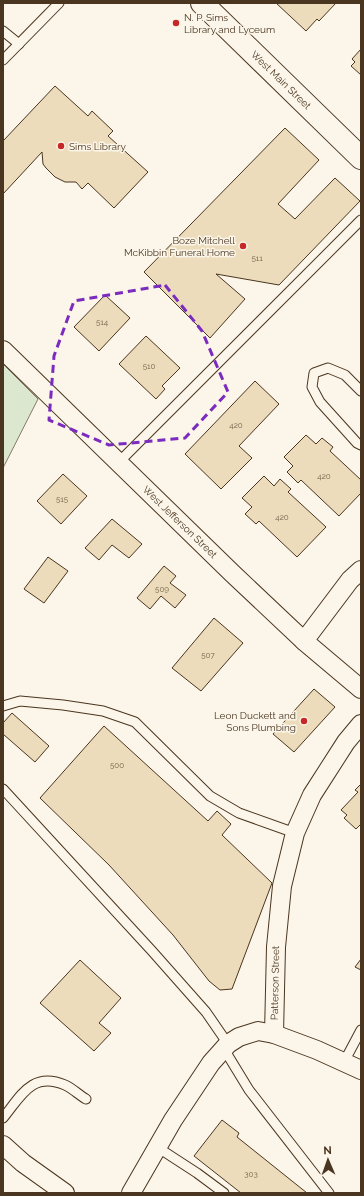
<svg xmlns="http://www.w3.org/2000/svg" width="364" height="1196" font-family="Raleway,sans-serif">
  <rect width="100%" height="100%" fill="#fbf6e9"/>
  <path fill="#dce7d0" stroke="#887966" d="M3 364 38 399 3 468Z"/>
  <g fill="#ecdcbc" stroke="#4a3520">
    <path d="M276 3H336L319 21 317 19 306 31Z"/>
    <path d="M361 49V75L351 66 355 62 352 59Z"/>
    <path d="M55 86 88 116 92 111 113 131 108 136 148 172 114 208 88 183 82 189 76 182H65L55 177 46 168 43 164 42 152 3 194V141Z"/>
    <path d="M285 128 319 160 278 204 295 219 335 178 360 201 279 285 216 274 245 299 210 338 144 272Z"/>
    <path d="M105 295 130 318 99 351 74 327Z"/>
    <path d="M146 336 180 368 162 386 165 389 156 399 119 364Z"/>
    <path d="M255 381 279 404 239 446 252 458 221 489 185 454Z"/>
    <path d="M306 435 316 444 322 438 333 447 330 451 361 480V493L339 516 301 480 298 483 287 472 293 466 284 457Z"/>
    <path d="M63 474 87 496 61 524 37 501Z"/>
    <path d="M264 476 274 486 280 479 291 489 288 492 326 527 297 557 259 521 256 524 245 514 252 507 242 498Z"/>
    <path d="M112 519 142 544 129 558 112 545 99 560 85 548Z"/>
    <path d="M48 557 68 571 44 603 24 589Z"/>
    <path d="M164 566 176 576 170 583 186 595 175 608 161 596 150 609 137 598Z"/>
    <path d="M214 618 243 643 201 691 172 668Z"/>
    <path d="M314 689 335 707 294 752 273 734Z"/>
    <path d="M12 713 49 746 35 762 3 734V723Z"/>
    <path d="M104 726 208 821 217 811 231 824 222 835 272 883 232 989 220 990 209 981 173 935 109 865 40 798Z"/>
    <path d="M361 784V826L360 825 356 829 344 818 347 815 341 810 358 792 355 790Z"/>
    <path d="M361 959V970L355 967Z"/>
    <path d="M80 960 121 998 99 1023 111 1033 94 1051 40 1003Z"/>
    <path d="M222 1120 239 1133 237 1137 307 1193H241L194 1156Z"/>
  </g>
  <g fill="none" stroke-linecap="round" stroke-linejoin="round">
    <g stroke="#4a3520" stroke-width="11">
      <g id="service">
        <path d="M3 31 19 44"/>
        <path d="M3 60 59 3"/>
        <path d="M361 391 345 375 328 368 314 373 312 387 320 402 357 443 361 445"/>
        <path d="M119 462 361 220"/>
        <path d="M3 706 20 701 63 705 103 711 135 722 210 796 239 813 295 833"/>
        <path d="M3 789 152 951 206 1012 228 1044"/>
        <path d="M224 1049 249 1090 329 1193"/>
        <path d="M344 1062 361 1030"/>
        <path d="M3 1118C21 1096 32 1071 65 1085 72 1088 79 1095 86 1099"/>
        <path d="M157 1147 197 1173 224 1193"/>
      </g>
    </g>
    <g stroke="#4a3520" stroke-width="20">
      <g id="minor">
        <path d="M3 350 233 574 304 641 361 689"/>
        <path d="M304 641 350 580 361 570"/>
        <path d="M274 1034 276 947 282 886 295 833 312 795 346 742 361 724"/>
        <path d="M3 1145 23 1163 65 1193"/>
        <path d="M131 1193 173 1120 211 1063 228 1044 239 1037 258 1031 274 1034 317 1050 361 1070"/>
      </g>
    </g>
    <g stroke="#4a3520" stroke-width="24">
      <path id="primary" d="M202 3 361 158"/>
    </g>
    <use href="#service" stroke="#fbf6e9" stroke-width="9"/>
    <use href="#minor" stroke="#fbf6e9" stroke-width="18"/>
    <use href="#primary" stroke="#fbf6e9" stroke-width="22"/>
  </g>
  <path fill="none" stroke="#7b2cbf" stroke-width="3" stroke-dasharray="8 5" stroke-linejoin="round" d="M165 285 202 331 228 392 185 438 109 445 49 420 54 356 74 301Z"/>
  <g fill="#c62828" stroke="#fbf6e9" stroke-width="1.5">
    <circle cx="176" cy="23" r="4"/>
    <circle cx="61" cy="146" r="4"/>
    <circle cx="243" cy="246" r="4"/>
    <circle cx="304" cy="721" r="4"/>
  </g>
  <g text-anchor="middle" dominant-baseline="central" stroke-width="3" stroke-linejoin="round" paint-order="stroke">
    <g font-size="8" fill="#725f47">
      <text x="257" y="258">511</text>
      <text x="102" y="322">514</text>
      <text x="149" y="366">510</text>
      <text x="236" y="425">420</text>
      <text x="324" y="476">420</text>
      <text x="62" y="499">515</text>
      <text x="282" y="517">420</text>
      <text x="162" y="589">509</text>
      <text x="208" y="655">507</text>
      <text x="117" y="765">500</text>
      <text x="251" y="1174">303</text>
    </g>
    <g font-size="10" fill="#4a3520" stroke="#fbf6e9" text-anchor="start">
      <text x="184" y="17">N. P. Sims<tspan x="184" dy="12">Library and Lyceum</tspan></text>
      <text x="69" y="146">Sims Library</text>
      <text x="235" y="240" text-anchor="end">Boze Mitchell<tspan x="235" dy="12">McKibbin Funeral Home</tspan></text>
      <text x="296" y="715" text-anchor="end">Leon Duckett and<tspan x="296" dy="12">Sons Plumbing</tspan></text>
    </g>
    <g font-size="10" fill="#4a3520" stroke="#fbf6e9">
      <text transform="translate(281 80) rotate(44)">West Main Street</text>
      <text transform="translate(180 522) rotate(44)">West Jefferson Street</text>
      <text transform="translate(275 983) rotate(-89)">Patterson Street</text>
    </g>
  </g>
  <rect width="364" height="1196" fill="none" stroke="#4a3520" stroke-width="8"/>
  <g transform="translate(328 1160) rotate(358)" stroke="#fbf6e9" stroke-width="3" paint-order="stroke">
  <path d="M0-3L7 15L0 10L-7 15Z" fill="#4a3520"/>
  <text y="-6" font-size="11" font-weight="bold" text-anchor="middle" fill="#4a3520">N</text>
  </g>
</svg>
